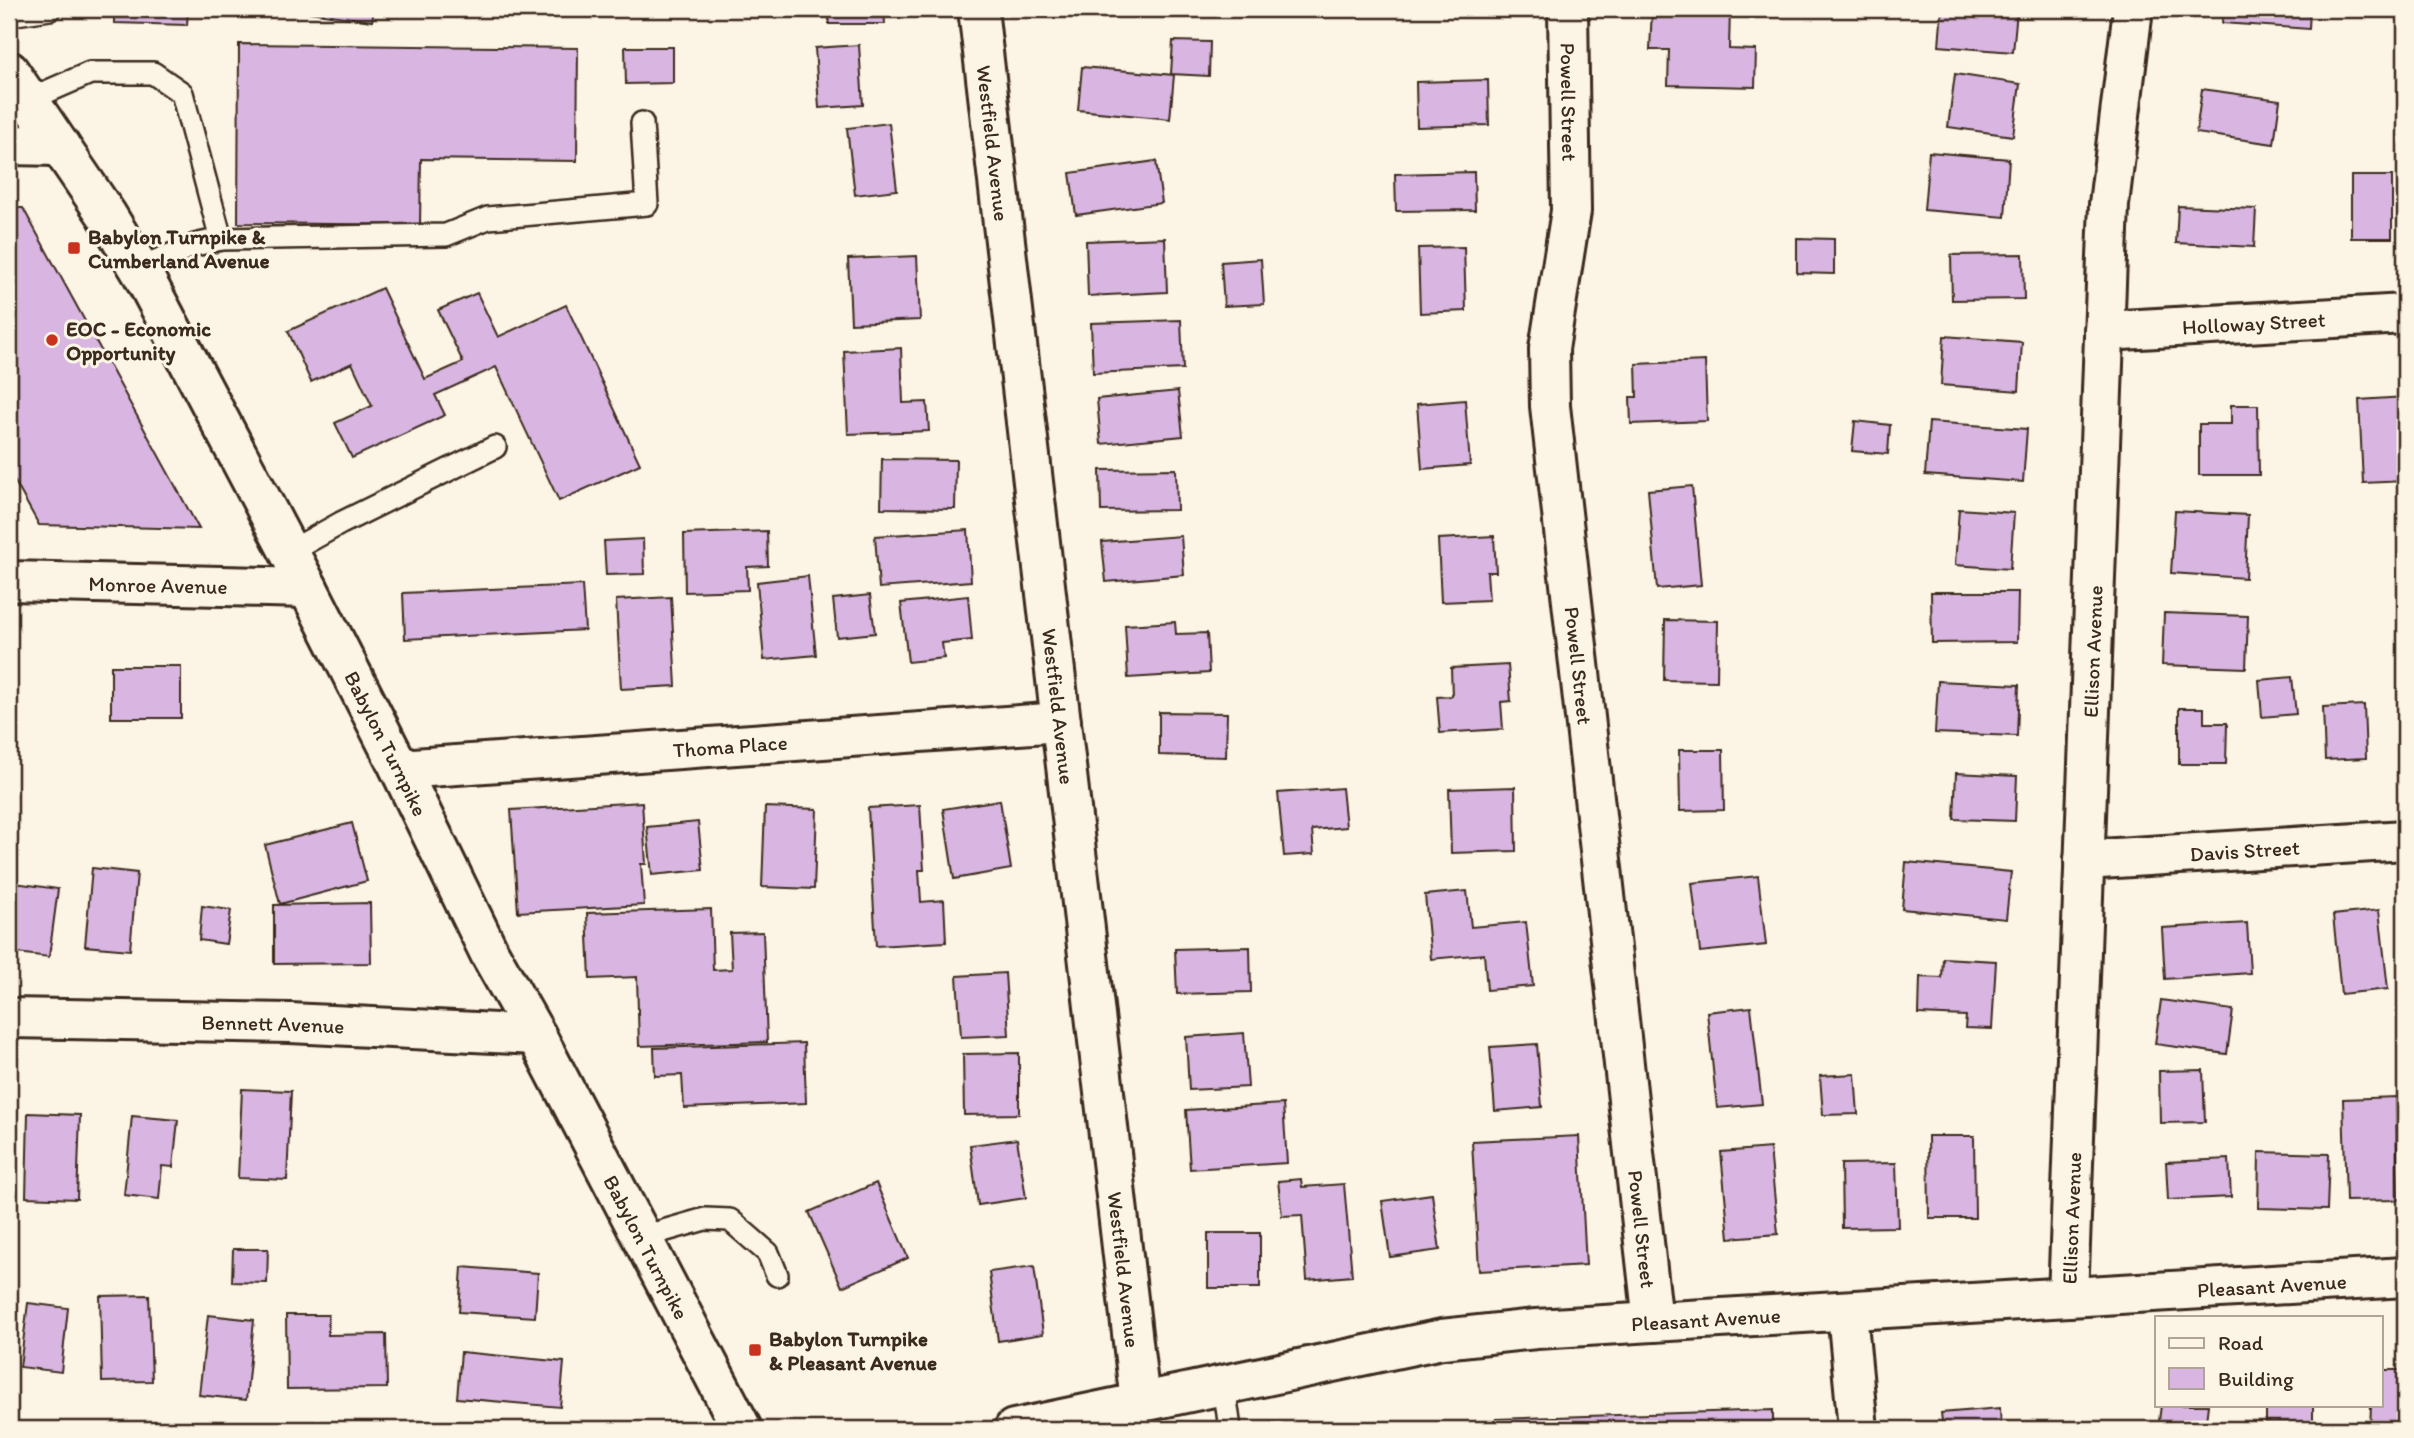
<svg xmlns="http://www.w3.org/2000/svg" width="2414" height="1438" font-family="Itim,sans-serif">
  <rect width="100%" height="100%" fill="#fcf5e5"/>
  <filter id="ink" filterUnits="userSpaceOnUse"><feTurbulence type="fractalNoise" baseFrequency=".0143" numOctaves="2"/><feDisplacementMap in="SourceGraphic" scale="14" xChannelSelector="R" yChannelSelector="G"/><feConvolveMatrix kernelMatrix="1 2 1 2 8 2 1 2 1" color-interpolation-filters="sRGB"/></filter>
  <g filter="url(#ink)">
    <g fill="#d8b6e1" stroke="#3b2a1e" stroke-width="2">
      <path d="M114 9H188L187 25 114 23Z"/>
      <path d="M302 9H374L372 21 302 11Z"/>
      <path d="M829 9H884L885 24H829Z"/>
      <path d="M1652 9H1730L1729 49 1756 50 1755 87 1668 85 1669 50H1650Z"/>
      <path d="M1942 9 2017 11 2013 52 1939 46Z"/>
      <path d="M2223 9H2310L2309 29 2222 23Z"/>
      <path d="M1173 41 1210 42 1209 76 1171 74Z"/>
      <path d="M239 44 578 48 577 161 421 159 420 225 238 223Z"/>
      <path d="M859 45 863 105 819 108 815 48Z"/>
      <path d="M625 47H673V83L626 84Z"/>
      <path d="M1082 67 1174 75 1170 119 1078 110Z"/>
      <path d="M1955 74 2020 84 2013 136 1948 127Z"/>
      <path d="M1488 80 1489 125 1417 127 1416 82Z"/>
      <path d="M2202 89 2280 100 2274 144 2196 133Z"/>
      <path d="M889 123 897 190 855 195 847 128Z"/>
      <path d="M1929 152 2009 159 2005 217 1924 210Z"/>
      <path d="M1156 161 1162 203 1076 215 1070 173Z"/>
      <path d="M1474 172 1475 210 1396 211 1395 174Z"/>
      <rect x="2351" y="176" width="41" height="62"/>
      <path d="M2178 206 2256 209 2254 247 2176 243Z"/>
      <path d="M9 208H23L199 529 39 525 9 471Z"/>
      <path d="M1165 238 1167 292 1088 296 1086 241Z"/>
      <path d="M1797 238 1834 239V274L1797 273Z"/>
      <path d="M1464 247 1466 311 1420 313 1418 248Z"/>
      <path d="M2023 254 2024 299 1952 300 1951 255Z"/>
      <path d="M917 256 920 320 851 323 848 259Z"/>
      <path d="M1261 259 1264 304 1224 306 1221 262Z"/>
      <path d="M382 288 425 379 463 362 438 310 477 293 498 337 566 305 640 464 559 501 496 367 435 395 445 415 352 458 335 423 372 406 352 363 311 382 288 331Z"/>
      <path d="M1181 320 1183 369 1093 373 1091 323Z"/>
      <path d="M1944 336 2022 342 2019 391 1941 385Z"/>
      <path d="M901 348 903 403 927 402 929 431 848 434 844 351Z"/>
      <path d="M1705 361 1707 421 1631 424 1630 397H1637L1636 364Z"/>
      <path d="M1178 391 1183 436 1101 444 1097 399Z"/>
      <path d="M2405 397V481L2363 483 2359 400Z"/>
      <path d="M1465 400 1470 465 1422 469 1417 404Z"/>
      <path d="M2231 405H2258L2259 475H2199V424H2231Z"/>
      <path d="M1855 421 1890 425 1888 454 1852 451Z"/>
      <path d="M1929 422 2027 429 2023 482 1925 475Z"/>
      <path d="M882 459 956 460 955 509 881 508Z"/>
      <path d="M1176 469 1177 510 1101 511 1100 470Z"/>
      <path d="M1692 486 1701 585 1657 589 1648 490Z"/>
      <path d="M1959 509 2014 513 2010 569 1955 565Z"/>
      <path d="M2175 511 2248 515 2245 578 2171 573Z"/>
      <path d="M968 530 971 581 879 588 875 536Z"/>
      <path d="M767 531 768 566 747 567 748 590 685 592 684 534Z"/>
      <path d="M1181 536 1184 575 1106 582 1102 542Z"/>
      <path d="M1494 536 1496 572H1487L1489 600 1441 602 1438 539Z"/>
      <path d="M643 539 644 574 606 575 604 541Z"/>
      <path d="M808 576 816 655 764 660 757 582Z"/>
      <path d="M582 585 585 630 405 639 403 593Z"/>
      <path d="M1931 592H2018L2017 642 1932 643Z"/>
      <path d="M870 595 875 633 837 637 833 599Z"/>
      <path d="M968 596 972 640 942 643 944 658 908 662 901 603Z"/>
      <path d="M671 597 676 686 621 689 616 600Z"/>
      <path d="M2164 613 2248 616 2246 668 2162 665Z"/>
      <path d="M1665 620 1718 621 1717 681 1664 680Z"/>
      <path d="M1175 622 1176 634 1207 633 1209 673 1128 678 1125 625Z"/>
      <path d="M1508 665 1511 701 1501 702 1503 729 1440 733 1437 697 1452 696 1451 668Z"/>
      <rect x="111" y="666" width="70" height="52"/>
      <path d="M2292 677 2296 714 2262 717 2259 680Z"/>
      <path d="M1938 681 2019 685 2017 736 1935 733Z"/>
      <path d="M2364 705 2366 758 2325 760 2323 707Z"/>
      <path d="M2179 708H2204V723H2227L2226 764H2179Z"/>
      <path d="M1159 712 1227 713 1226 757 1159 755Z"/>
      <path d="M1679 750H1723L1724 810 1680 811Z"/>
      <path d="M1956 773 2017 776 2015 821 1954 819Z"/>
      <path d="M1515 787 1516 851 1451 853 1449 789Z"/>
      <path d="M1342 788 1346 827 1312 830 1314 854 1284 856 1278 793Z"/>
      <path d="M1000 800 1011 869 954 879 943 809Z"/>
      <path d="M642 802 646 864H641L644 905 518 912 511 810Z"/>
      <path d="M920 805 924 870H919L921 902 944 900 946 942 876 946 868 808Z"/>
      <path d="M765 807 817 809 814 889 762 887Z"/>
      <path d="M698 822 703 870 652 875 647 827Z"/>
      <path d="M352 823 367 881 280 904 265 845Z"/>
      <path d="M1906 862 2011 872 2006 919 1902 909Z"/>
      <path d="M92 868 137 873 130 950 85 946Z"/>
      <path d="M1758 876 1766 945 1700 952 1692 883Z"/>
      <path d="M15 883 58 889 49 957 9 952V931Z"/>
      <path d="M1467 891 1471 927 1526 922 1533 986 1487 990 1484 954 1431 959 1425 895Z"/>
      <path d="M370 903 371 963 274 964V905Z"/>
      <path d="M202 906 231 910 226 944 199 940Z"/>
      <path d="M711 909 713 970 732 969 730 933 763 932 767 1042 639 1046 637 977 590 979 587 913Z"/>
      <path d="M2379 910 2388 989 2341 994 2333 915Z"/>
      <path d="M2247 923 2250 973 2165 979 2162 928Z"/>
      <path d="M1250 947 1251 992 1177 994 1175 949Z"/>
      <path d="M1943 958 1996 961 1992 1029 1965 1028 1966 1016 1919 1014 1920 977 1942 978Z"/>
      <path d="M1005 973 1009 1035 961 1037 957 976Z"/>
      <path d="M2161 1000 2233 1010 2227 1054 2155 1044Z"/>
      <path d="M1751 1007 1762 1104 1717 1108 1707 1012Z"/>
      <path d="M1244 1033 1248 1087 1189 1090 1186 1037Z"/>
      <path d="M804 1043 806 1103 684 1108 682 1075 655 1076 654 1048Z"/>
      <path d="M1537 1044 1542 1107 1495 1111 1490 1047Z"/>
      <path d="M1019 1053V1114L964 1115 963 1054Z"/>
      <path d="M2203 1070 2205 1122 2160 1123 2159 1071Z"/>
      <path d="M1855 1074 1858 1114 1823 1115 1820 1076Z"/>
      <path d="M242 1089 291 1091 287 1180 238 1178Z"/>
      <path d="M2396 1097 2398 1200 2346 1201 2343 1099Z"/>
      <path d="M1283 1104 1287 1163 1190 1169 1186 1110Z"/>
      <path d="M9 1111H12L13 1196H9Z"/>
      <path d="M28 1113 80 1115 77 1199 26 1197Z"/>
      <path d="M132 1116 178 1120 173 1167 162 1166 159 1199 124 1195Z"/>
      <path d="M1579 1136 1586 1265 1479 1271 1472 1141Z"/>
      <path d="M1928 1136H1974L1975 1218H1929Z"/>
      <path d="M1017 1139 1026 1198 978 1205 970 1145Z"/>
      <path d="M1770 1148 1778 1234 1729 1238 1721 1152Z"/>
      <path d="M2259 1152 2329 1154 2327 1210 2258 1208Z"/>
      <path d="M2229 1159 2231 1197 2168 1200 2166 1162Z"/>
      <path d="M1896 1163 1898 1227 1842 1228 1841 1164Z"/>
      <path d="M1301 1179 1302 1187 1344 1184 1352 1276 1307 1280 1302 1215 1282 1216 1278 1181Z"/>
      <path d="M876 1183 908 1258 842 1287 809 1212Z"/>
      <path d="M1432 1194 1440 1250 1390 1257 1382 1201Z"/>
      <rect x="1208" y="1233" width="52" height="55"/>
      <path d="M233 1249H268L267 1283 232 1282Z"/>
      <path d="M1034 1266 1043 1334 998 1341 989 1272Z"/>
      <path d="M462 1267 538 1273 535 1317 459 1312Z"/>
      <path d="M149 1295 152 1381 102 1382 100 1296Z"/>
      <path d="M28 1303 68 1308 61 1372 20 1367Z"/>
      <path d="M208 1315 254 1320 246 1400 199 1395Z"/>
      <path d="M286 1315H328V1335L386 1334 387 1388 287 1389Z"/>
      <path d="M461 1352 564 1362 560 1407 457 1398Z"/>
      <path d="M2381 1370H2405V1429H2370L2371 1405H2381Z"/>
      <path d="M2161 1405H2208L2205 1429H2158Z"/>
      <path d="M2266 1405H2313V1422L2266 1423Z"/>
      <path d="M2000 1408 2001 1429H1943L1941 1413Z"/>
      <path d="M1773 1410V1429H1496V1419Z"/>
    </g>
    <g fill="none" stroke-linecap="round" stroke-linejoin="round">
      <g stroke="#3b2a1e" stroke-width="26">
        <g id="service">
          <path d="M9 15 50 9"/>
          <path d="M28 100 90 73H153L182 93 221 239 446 235 488 218 647 204 642 123"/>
          <path d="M139 268 195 245 221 239"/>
          <path d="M289 552 341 523 495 447"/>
          <path d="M642 1237 705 1219 730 1220 768 1253 777 1275"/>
          <path d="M1224 1385 1230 1429"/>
        </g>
      </g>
      <g stroke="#3b2a1e" stroke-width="44">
        <g id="minor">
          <path id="s1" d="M978 9 1140 1402"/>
          <path id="s2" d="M1568 9 1571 211 1549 349 1550 406 1653 1322"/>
          <path d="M9 145 60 146"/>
          <path id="s3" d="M2104 331 2405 314"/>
          <path id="s4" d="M9 581 308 588"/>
          <path id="s5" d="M400 769 1061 722"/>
          <path id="s6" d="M2084 860 2405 840"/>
          <path id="s7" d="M9 1018 290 1023 536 1035"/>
          <path id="s8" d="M2068 1297 2109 204 2133 9"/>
          <path d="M1847 1312 1858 1429"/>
          <path id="s9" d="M1014 1429 1442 1339 1536 1329 2405 1277"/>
        </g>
      </g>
      <g stroke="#3b2a1e" stroke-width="44">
        <g id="primary">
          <path id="s10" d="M9 71 106 214 142 273 308 588 400 769 489 952 536 1035 742 1429"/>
        </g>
      </g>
      <use href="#service" stroke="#fcf5e5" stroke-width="21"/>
      <use href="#minor" stroke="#fcf5e5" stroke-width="38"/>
      <use href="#primary" stroke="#fcf5e5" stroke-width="38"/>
    </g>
  </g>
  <g fill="#c8321e" stroke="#fcf5e5" stroke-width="2.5">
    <rect x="67" y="241" width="14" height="14" rx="3.5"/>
    <circle cx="52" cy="340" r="7"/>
    <rect x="748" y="1343" width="14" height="14" rx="3.5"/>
  </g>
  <g text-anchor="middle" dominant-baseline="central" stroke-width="6" stroke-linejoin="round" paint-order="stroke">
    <g font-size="21" fill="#3b2a1e" stroke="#fcf5e5">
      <text stroke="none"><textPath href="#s2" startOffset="93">Powell Street</textPath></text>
      <text stroke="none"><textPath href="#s1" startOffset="135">Westfield Avenue</textPath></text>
      <text stroke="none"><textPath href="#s3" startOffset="150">Holloway Street</textPath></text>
      <text stroke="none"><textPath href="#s4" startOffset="149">Monroe Avenue</textPath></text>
      <text stroke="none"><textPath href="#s8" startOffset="646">Ellison Avenue</textPath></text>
      <text stroke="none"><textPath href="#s2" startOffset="660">Powell Street</textPath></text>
      <text stroke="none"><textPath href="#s1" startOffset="702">Westfield Avenue</textPath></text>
      <text stroke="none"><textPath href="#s10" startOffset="772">Babylon Turnpike</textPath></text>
      <text stroke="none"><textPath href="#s5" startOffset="331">Thoma Place</textPath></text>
      <text stroke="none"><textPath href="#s6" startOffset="161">Davis Street</textPath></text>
      <text stroke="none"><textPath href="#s7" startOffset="264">Bennett Avenue</textPath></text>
      <text stroke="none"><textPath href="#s8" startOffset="79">Ellison Avenue</textPath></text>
      <text stroke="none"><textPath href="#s2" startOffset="1227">Powell Street</textPath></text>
      <text stroke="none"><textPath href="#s10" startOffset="1339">Babylon Turnpike</textPath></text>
      <text stroke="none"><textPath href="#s1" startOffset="1269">Westfield Avenue</textPath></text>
      <text stroke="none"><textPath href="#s9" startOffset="1269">Pleasant Avenue</textPath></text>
      <text stroke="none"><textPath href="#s9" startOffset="702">Pleasant Avenue</textPath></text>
    </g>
    <g font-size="21" font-weight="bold" fill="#3b2a1e" stroke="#fcf5e5" text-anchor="start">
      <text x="88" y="236">Babylon Turnpike &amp;<tspan x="88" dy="24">Cumberland Avenue</tspan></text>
      <text x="66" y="328">EOC - Economic<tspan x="66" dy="24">Opportunity</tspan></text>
      <text x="769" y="1338">Babylon Turnpike<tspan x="769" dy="24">&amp; Pleasant Avenue</tspan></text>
    </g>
  </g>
  <rect width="2414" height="1438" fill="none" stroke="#fcf5e5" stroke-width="35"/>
  <rect x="18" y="18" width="2379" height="1403" fill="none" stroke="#3b2a1e" stroke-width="2.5" filter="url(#ink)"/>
  <rect x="2155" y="1316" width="228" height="91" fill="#fcf5e5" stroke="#afa495" stroke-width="2"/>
  <rect x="2169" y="1338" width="35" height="10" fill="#fcf5e5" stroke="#afa495" stroke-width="2"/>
  <text x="2218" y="1350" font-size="21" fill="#3b2a1e">Road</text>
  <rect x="2169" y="1368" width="35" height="21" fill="#d8b6e1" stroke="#afa495" stroke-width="2"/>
  <text x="2218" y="1386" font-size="21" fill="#3b2a1e">Building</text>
</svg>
